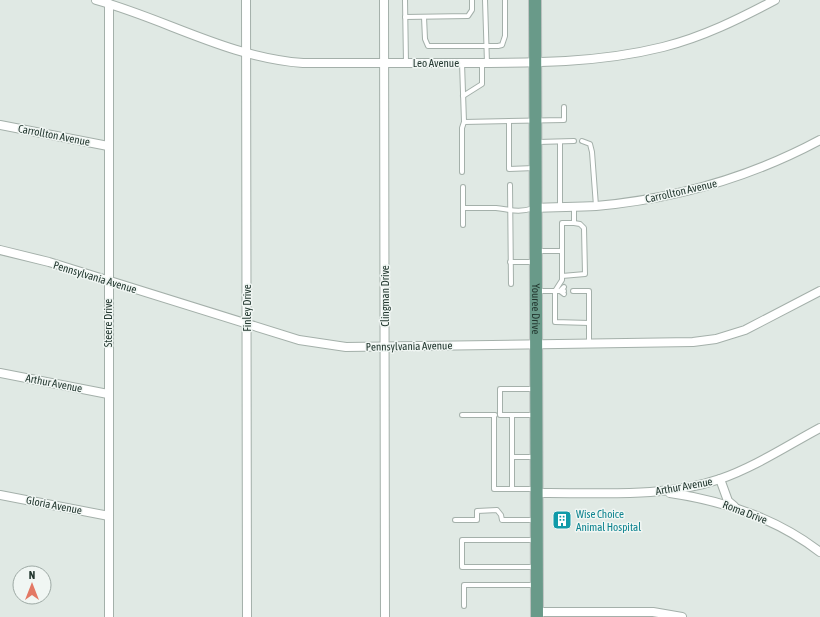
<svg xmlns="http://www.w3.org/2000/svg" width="820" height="617" font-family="'Asap Condensed',sans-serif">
  <rect width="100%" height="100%" fill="#e0e9e4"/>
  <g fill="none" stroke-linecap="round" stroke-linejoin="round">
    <g stroke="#a4b0aa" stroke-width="6">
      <g id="service">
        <path d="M405 0 406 63"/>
        <path d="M485 0 487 63"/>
        <path d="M405 17 468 16 472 10V0"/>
        <path d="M424 17 425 39 428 46H498L502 45 505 36V0"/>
        <path d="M462 63 464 122 564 120V107"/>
        <path d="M463 96 482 84V63"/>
        <path d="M509 121V169L534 168"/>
        <path d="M582 141 590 144 592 152 596 206"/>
        <path d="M538 142 574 141"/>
        <path d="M560 142V207"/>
        <path d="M462 172V128L464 122"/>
        <path d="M510 185 511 284"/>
        <path d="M463 187V225"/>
        <path d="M463 208C474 208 485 208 496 208 512 210 518 213 534 208"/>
        <path d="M536 251H562"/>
        <path d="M510 262H534"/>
        <path d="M562 276 585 274 584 228 580 224 574 223"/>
        <path d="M564 287 560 291 564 294"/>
        <path d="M538 291H564"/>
        <path d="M573 291H589V323L555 322V291L562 280V223H574V207"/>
        <path d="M589 344V323"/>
        <path d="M535 389H500V415H536"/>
        <path d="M462 415H495"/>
        <path d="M494 415V489H536"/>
        <path d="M512 457H536"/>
        <path d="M512 489V415"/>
        <path d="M455 520H477V511L497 510 501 515 502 520H536"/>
        <path d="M535 567H462V540H536"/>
        <path d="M464 606V585H536"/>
      </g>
    </g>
    <g stroke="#a4b0aa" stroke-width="10">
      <g id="minor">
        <path d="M96 0C168 20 227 57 303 63 358 63 412 63 467 63 533 63 599 63 663 47 703 37 739 19 775 0"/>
        <path d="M246 0 247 617"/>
        <path d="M384 0 385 617"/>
        <path d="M109 4V617"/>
        <path d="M0 125 108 146"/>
        <path d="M535 208C555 207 576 207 596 206 674 199 751 177 820 140"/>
        <path d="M0 250 49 262 299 340 346 347 693 342 716 339 745 330 820 291"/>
        <path d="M0 373 108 394"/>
        <path d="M720 479 728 501 734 506"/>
        <path d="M536 493C597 492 662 499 720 479 755 467 788 445 820 428"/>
        <path d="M670 493C724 501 776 518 820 552"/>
        <path d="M0 495 109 516"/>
        <path d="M537 612H653L682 617"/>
      </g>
    </g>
    <g stroke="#bdc3c1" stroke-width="14">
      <g id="primary">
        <path id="s1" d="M535 0 537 617"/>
      </g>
    </g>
    <use href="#service" stroke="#fff" stroke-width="4"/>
    <use href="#minor" stroke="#fff" stroke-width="8"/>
    <use href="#primary" stroke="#699a89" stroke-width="12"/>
  </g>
  <defs>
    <g id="building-square" transform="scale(1)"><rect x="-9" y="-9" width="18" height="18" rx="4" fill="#0f9aa8" stroke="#f0f6f3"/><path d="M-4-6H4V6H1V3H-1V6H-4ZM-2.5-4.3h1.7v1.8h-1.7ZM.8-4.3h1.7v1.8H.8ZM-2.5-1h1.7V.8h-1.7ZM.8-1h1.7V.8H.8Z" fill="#fff"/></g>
  </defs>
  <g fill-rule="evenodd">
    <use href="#building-square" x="562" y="520"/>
  </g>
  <g text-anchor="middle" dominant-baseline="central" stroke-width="3" stroke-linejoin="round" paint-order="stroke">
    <g font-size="11" fill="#233830" stroke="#f0f6f3">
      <text x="436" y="63">Leo Avenue</text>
      <text transform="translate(54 135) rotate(11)">Carrollton Avenue</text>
      <text transform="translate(681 191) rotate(-13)">Carrollton Avenue</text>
      <text transform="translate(95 277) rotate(17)">Pennsylvania Avenue</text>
      <text transform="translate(385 296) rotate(-90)">Clingman Drive</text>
      <text transform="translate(247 308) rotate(-90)">Finley Drive</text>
      <text stroke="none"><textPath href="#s1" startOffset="309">Youree Drive</textPath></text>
      <text transform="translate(108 323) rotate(-90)">Steere Drive</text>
      <text transform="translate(409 346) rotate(-1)">Pennsylvania Avenue</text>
      <text transform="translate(54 383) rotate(11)">Arthur Avenue</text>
      <text transform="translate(684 486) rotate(-10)">Arthur Avenue</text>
      <text transform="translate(54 505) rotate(11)">Gloria Avenue</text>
      <text transform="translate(745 512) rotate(21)">Roma Drive</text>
    </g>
    <g font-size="11" fill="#0d838f" stroke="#f0f6f3" text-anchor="start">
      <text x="576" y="514">Wise Choice<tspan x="576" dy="13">Animal Hospital</tspan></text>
    </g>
  </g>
  <g transform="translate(32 585)"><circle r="19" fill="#f0f6f3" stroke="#9eaaa5"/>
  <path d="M0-3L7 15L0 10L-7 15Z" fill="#e37864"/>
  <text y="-6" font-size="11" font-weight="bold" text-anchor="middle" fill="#233830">N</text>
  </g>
</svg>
